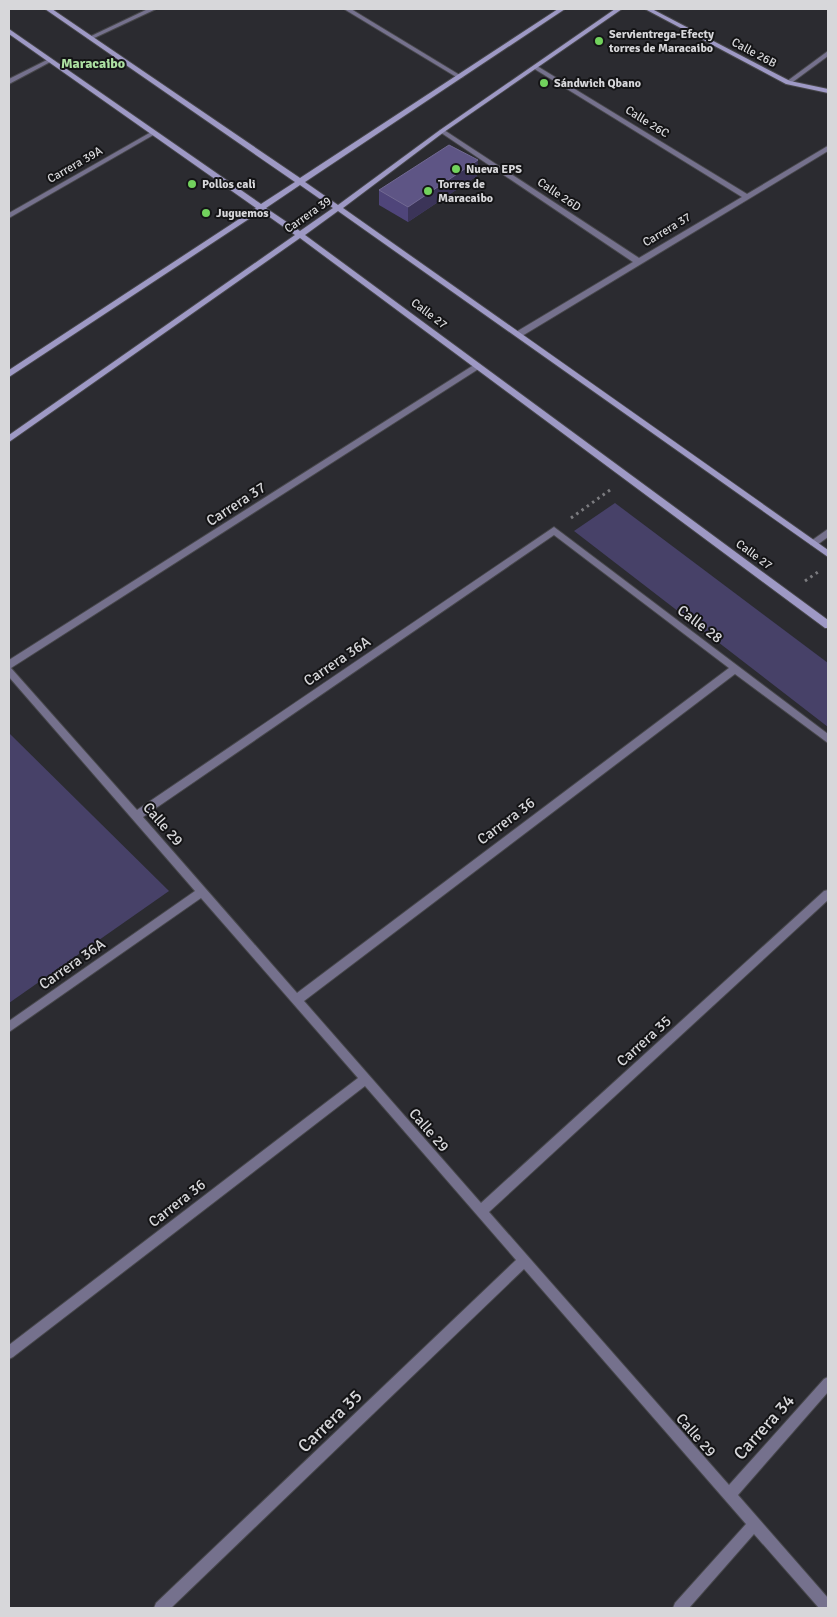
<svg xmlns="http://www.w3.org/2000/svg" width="837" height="1617" font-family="Signika,sans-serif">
  <rect width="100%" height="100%" fill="#2b2b30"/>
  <g fill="#474168">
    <path d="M615 503 828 663V727L574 531Z"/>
    <path d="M9 733 169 891 9 1003Z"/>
  </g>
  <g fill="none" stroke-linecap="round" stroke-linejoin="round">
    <g stroke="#47474b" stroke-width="2">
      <g id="street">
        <path d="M148 9H156L92 39 87 38Z"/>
        <path d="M344 9H351L463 77 458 78Z"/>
        <path d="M828 51V56L790 84H786V82Z"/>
        <path d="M47 60 52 61 9 84V79Z"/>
        <path d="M533 66H537L747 194 826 147 828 146V151L522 336H516V332L633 262 440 132V130H444L639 258 742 197 533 68Z"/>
        <path d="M153 131 156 133 155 134 9 218V213Z"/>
        <path d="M477 363 481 366 480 368 11 668 137 810 554 527 828 734V743L735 674 304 1001 481 1203 824 891 828 890V900L489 1212 729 1485 824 1379 828 1377V1392L738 1495 828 1598V1608H819L754 1534 689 1608H673L675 1603 746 1524 524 1269 171 1608H154L156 1603 516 1260 365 1086 13 1357 9 1359V1345L358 1078 201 898 9 1032V1021L195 891 9 677V660ZM554 535 729 668 297 993 143 817Z"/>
        <path d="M828 529V537L817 545H811L810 543 811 541Z"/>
      </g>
    </g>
    <g stroke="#47474b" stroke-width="2">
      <g id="secondary">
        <path d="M45 9H52L300 178 558 9H565L305 182 338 205 440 130 615 9H622L444 132 343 208 828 550V557L338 211 305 235 828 620V628H825L300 238 9 442V435L295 235 261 211 9 377V370L256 208 9 34V29L261 204 295 182ZM300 185 333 208 300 231 266 208Z"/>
        <path d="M645 9H652L790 81 828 89V93L786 84Z"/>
      </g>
    </g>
    <g stroke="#7b7b7f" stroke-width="3" stroke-dasharray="2.5 4" stroke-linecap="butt">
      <path d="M571 518 610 490"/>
      <path d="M805 581 818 572"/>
    </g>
    <use href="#street" fill="#75718d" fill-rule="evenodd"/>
    <use href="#secondary" fill="#9e99c5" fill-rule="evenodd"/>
  </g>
  <path fill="#4f457a" d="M477 176 408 222 379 205V190Z"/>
  <path fill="#3b3458" d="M478 160 477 176 408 222V207Z"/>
  <path fill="#5e5585" stroke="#716992" d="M449 145 478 160 408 207 379 190Z"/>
  <g fill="#72d25d" stroke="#141416" stroke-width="2">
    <circle cx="599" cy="41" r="5"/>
    <circle cx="544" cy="83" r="5"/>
    <circle cx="456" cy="169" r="5"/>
    <circle cx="192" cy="184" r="5"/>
    <circle cx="428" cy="191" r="5"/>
    <circle cx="206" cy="213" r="5"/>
  </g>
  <g text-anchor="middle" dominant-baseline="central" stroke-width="4" stroke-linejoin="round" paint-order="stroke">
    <g font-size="12" font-weight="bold" fill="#d7d7da" stroke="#141416" text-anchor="start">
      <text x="609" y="34">Servientrega-Efecty<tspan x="609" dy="14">torres de Maracaibo</tspan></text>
      <text x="554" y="83">Sándwich Qbano</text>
      <text x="466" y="169">Nueva EPS</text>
      <text x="202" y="184">Pollos cali</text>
      <text x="438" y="184">Torres de<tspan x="438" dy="14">Maracaibo</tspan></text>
      <text x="216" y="213">Juguemos</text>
    </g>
    <g font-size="12" fill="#d7d7da" stroke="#141416">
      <text transform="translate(754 53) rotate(28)">Calle 26B</text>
      <text transform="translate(647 122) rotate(32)">Calle 26C</text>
      <text transform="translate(75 165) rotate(-30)">Carrera 39A</text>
      <text transform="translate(559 195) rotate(34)">Calle 26D</text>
      <text transform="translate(308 215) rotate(-35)">Carrera 39</text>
      <text transform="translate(667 230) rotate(-31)">Carrera 37</text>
      <text transform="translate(429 314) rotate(37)">Calle 27</text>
      <text transform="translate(754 555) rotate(36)">Calle 27</text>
    </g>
    <g font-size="14" font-weight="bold" fill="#ade1a2" stroke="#141416">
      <text x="93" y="63">Maracaibo</text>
    </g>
    <g font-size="15" fill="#d7d7da" stroke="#141416">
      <text transform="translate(236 504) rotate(-33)">Carrera 37</text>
      <text transform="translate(700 624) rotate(37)">Calle 28</text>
      <text transform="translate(337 661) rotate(-34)">Carrera 36A</text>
      <text transform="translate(506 821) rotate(-37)">Carrera 36</text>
      <text transform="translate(163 824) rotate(49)">Calle 29</text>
      <text transform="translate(72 964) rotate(-35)">Carrera 36A</text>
      <text transform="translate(644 1041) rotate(-42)">Carrera 35</text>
      <text transform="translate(429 1130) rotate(49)">Calle 29</text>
      <text transform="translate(177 1203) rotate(-38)">Carrera 36</text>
      <text transform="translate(696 1435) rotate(49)">Calle 29</text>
    </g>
    <g font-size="18" fill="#d7d7da" stroke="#141416">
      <text transform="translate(330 1421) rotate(-44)">Carrera 35</text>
      <text transform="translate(764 1427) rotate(-48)">Carrera 34</text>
    </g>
  </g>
  <rect width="837" height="1617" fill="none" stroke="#d7d7da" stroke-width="20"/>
</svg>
